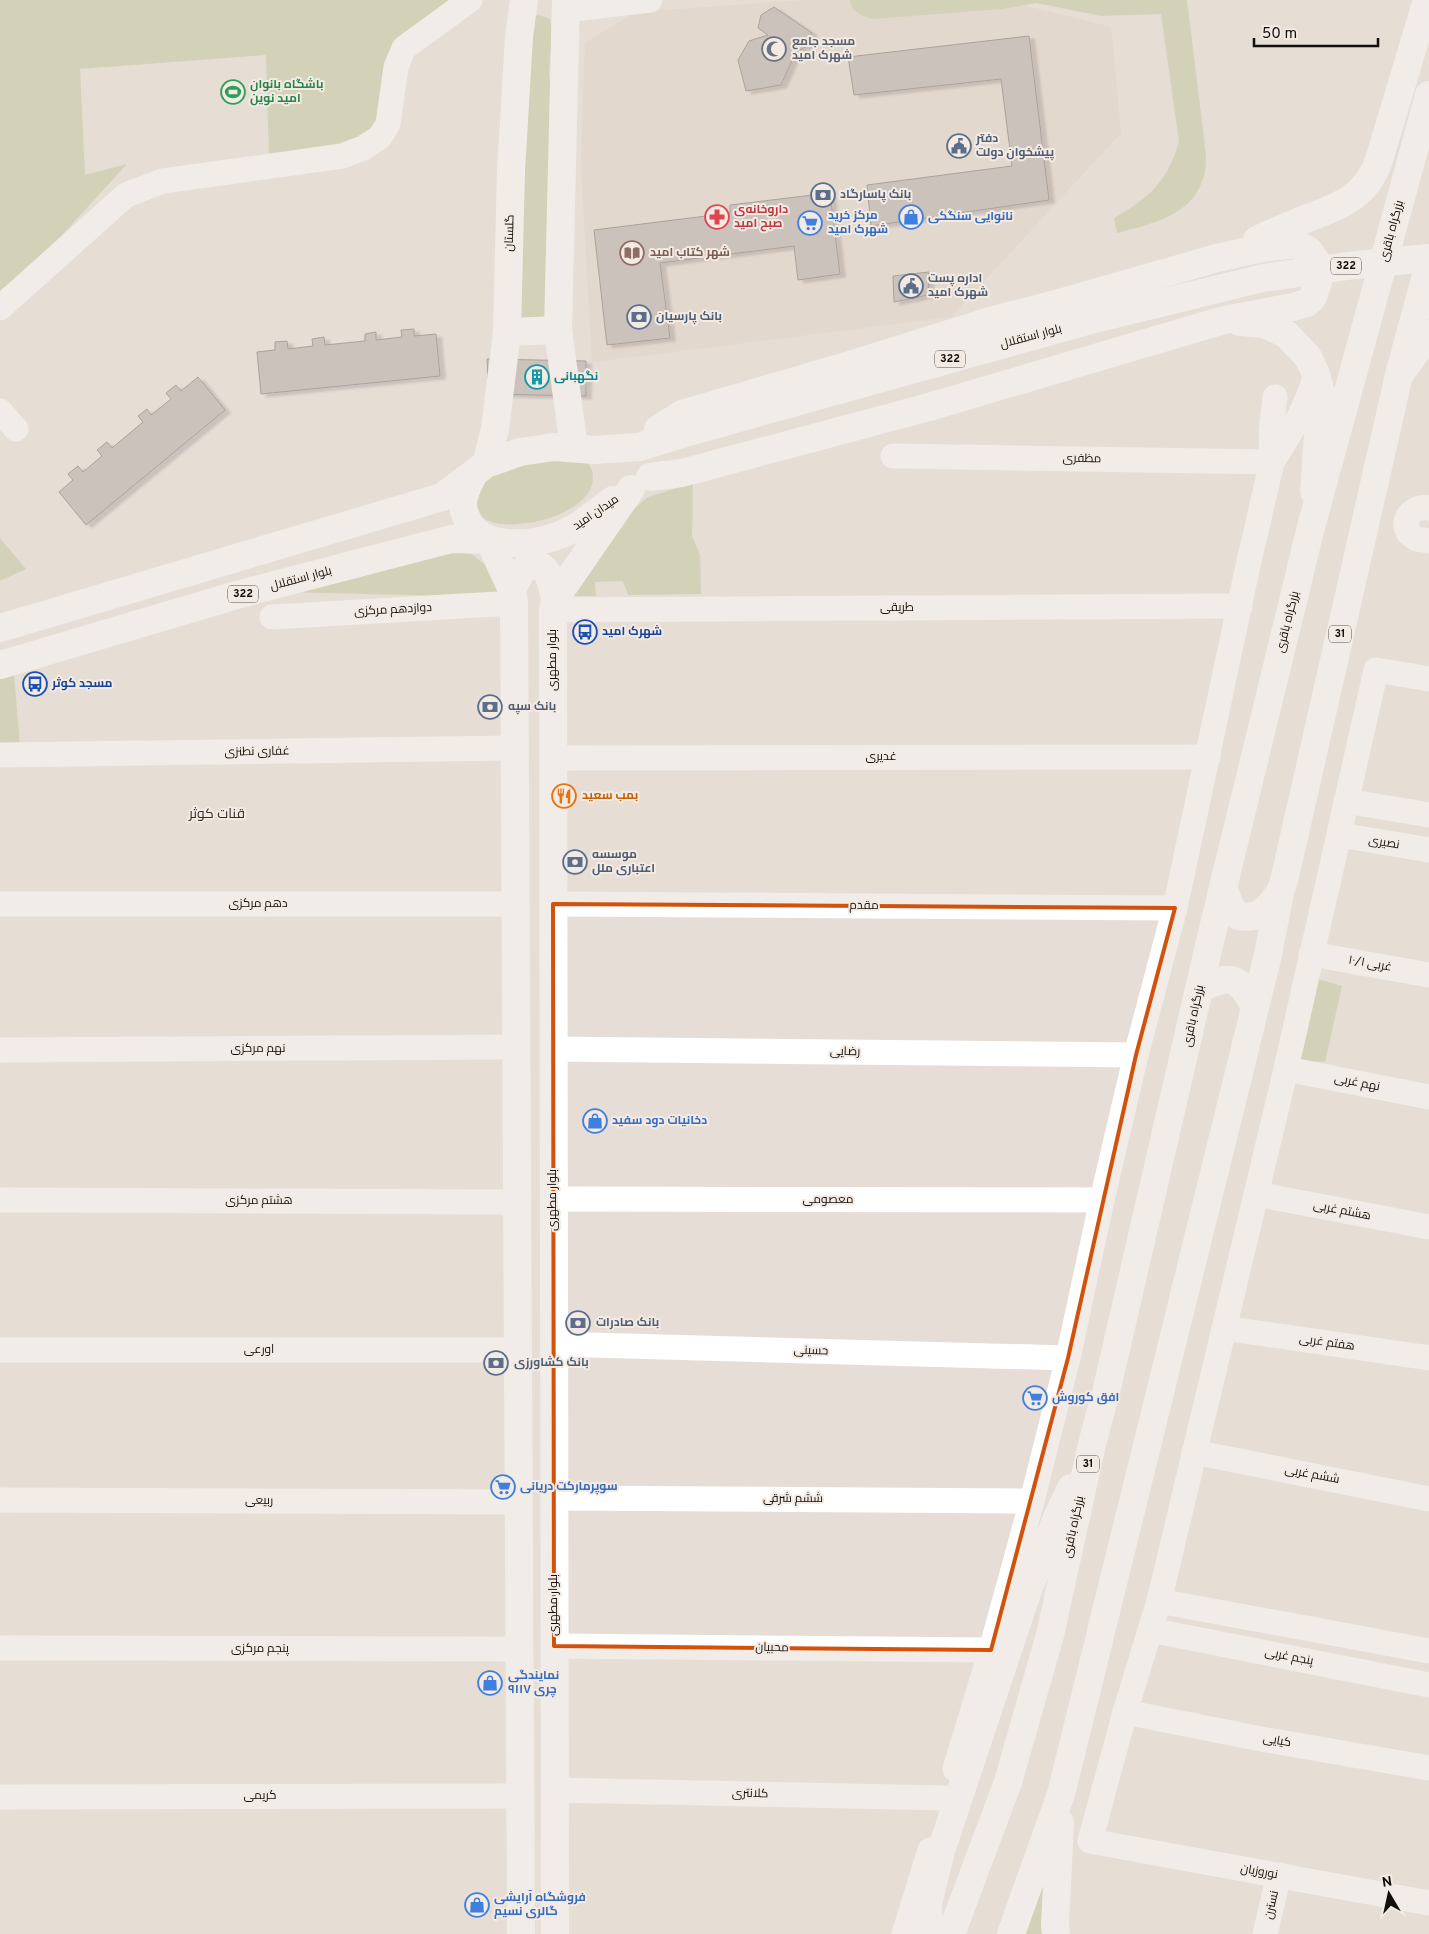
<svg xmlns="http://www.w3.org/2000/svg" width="1429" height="1934" font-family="Overpass,Cairo,sans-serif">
  <defs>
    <filter id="shadow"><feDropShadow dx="5.5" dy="3" stdDeviation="1" flood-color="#0004"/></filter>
  </defs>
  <rect width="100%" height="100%" fill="#e6ddd6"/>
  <path fill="#e1d2c6" d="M806 0H1002L1111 27 1121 133 951 317 592 362 581 167 585 43 636 12Z"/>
  <g fill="#bcc496">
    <path d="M0 0H459L434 17 378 128 348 147 269 157 266 55 80 69 85 175 127 164 41 258 0 291Z"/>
    <path d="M850 0H1187L1206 155C1207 211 1161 222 1117 233L1114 218C1149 198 1167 182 1179 142L1161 14 1101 16 1036 3 1002 9 873 19C862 16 852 13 850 0Z"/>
    <path d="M539 15 550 19 552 32 549 74 551 89 547 314 544 317 531 322 520 317 517 283 533 17Z"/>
    <path d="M532 458 586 461C593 468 594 475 592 485 580 525 471 541 476 502 477 498 477 491 479 487 486 473 517 464 532 458Z"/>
    <path d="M693 483 692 536 700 555 701 594 628 595 623 581 595 582 596 596H573L626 516 648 497Z"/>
    <path d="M0 538 26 569 0 581Z"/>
    <path d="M451 544 469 552 492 570 498 592 492 597 284 592Z"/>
    <path d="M14 675 20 745 0 746V679Z"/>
    <path d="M1315 978 1342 986 1325 1062 1297 1060Z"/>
    <path d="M1049 1868 1042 1917V1934H1025Z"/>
  </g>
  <g fill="#aca39d" stroke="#625b54" filter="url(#shadow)">
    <path d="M774 7 812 33 809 45 796 52 781 85 746 91 738 60 749 41 768 35 758 28 761 15Z"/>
    <path d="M1029 36 1049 200 871 226 867 185 1012 166 1001 79 854 95 848 57Z"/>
    <path d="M830 193 840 274 798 280 794 246 660 263 670 338 607 345 594 230 730 213V205Z"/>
    <path d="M929 272 928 295 894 302 893 276Z"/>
    <path d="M414 329V336L436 334 440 376 261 394 257 352 275 350V342L287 341 288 349 313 346 312 339 324 337 325 345 365 341V334L376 332V340L402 337 401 330Z"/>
    <path d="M487 359 586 361V396L489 394Z"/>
    <path d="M198 377 225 410 86 525 59 492 73 480 68 474 78 466 83 472 102 456 97 450 107 442 112 448 143 422 138 416 147 409 151 415 171 399 166 393 176 385 181 391Z"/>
  </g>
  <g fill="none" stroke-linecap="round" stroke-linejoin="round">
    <g stroke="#fff" stroke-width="25">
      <path d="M565 10 650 0"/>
      <path d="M0 308 126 195 163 181 342 156 363 148 380 137 388 124 396 67 404 48 470 0"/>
      <path d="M0 411 16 429"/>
      <path d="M893 456 1272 462C1290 434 1307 407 1316 374"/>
      <path d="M1429 508C1409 504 1395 529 1417 539 1420 540 1425 540 1429 541"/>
      <path d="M553 610 1240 606"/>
      <path d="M272 617 514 603"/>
      <path d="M1429 679 1376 670 1286 1069 1159 1601 1125 1712 1090 1841 1429 1903"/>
      <path d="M0 755 515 748"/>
      <path d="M553 758 1208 757"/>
      <path d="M1346 801 1429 815"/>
      <path d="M1340 835 1429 850"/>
      <path d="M0 904H516"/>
      <path d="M553 904 1175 908"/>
      <path d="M1311 954 1429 975"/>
      <path d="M553 1049 1136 1055"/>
      <path d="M0 1050 516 1047"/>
      <path d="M1286 1069 1429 1097"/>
      <path d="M1256 1194 1429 1227"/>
      <path d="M553 1199 1102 1200"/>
      <path d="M0 1200 517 1202"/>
      <path d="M1224 1328 1429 1358"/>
      <path d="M554 1344 1068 1358"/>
      <path d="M0 1350H518"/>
      <path d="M1194 1452 1429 1499"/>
      <path d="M554 1498 1032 1501"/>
      <path d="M0 1500 519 1502"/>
      <path d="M1159 1601 1429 1651"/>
      <path d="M1150 1630 1429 1685"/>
      <path d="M554 1646 991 1650"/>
      <path d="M0 1648 520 1649"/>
      <path d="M1125 1712 1261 1739 1429 1768"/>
      <path d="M955 1769 991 1650 1032 1501 1068 1358 1102 1200 1136 1055 1175 908 1247 570 1272 462 1271 432 1275 397"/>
      <path d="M554 1790 946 1798"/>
      <path d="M0 1797 520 1796"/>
      <path d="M904 1934 930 1850"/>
      <path d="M1265 1934 1279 1875"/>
    </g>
    <g stroke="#fff" stroke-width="28">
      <path d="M566 0 558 330 574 448"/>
      <path d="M1257 240C1271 233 1286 227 1300 221 1335 208 1366 199 1379 160L1427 0"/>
      <path d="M1240 322 1264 324 1286 334 1308 357 1316 374 1321 393 1314 491"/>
      <path d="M507 332 558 330"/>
      <path d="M1400 374 1429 334"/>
      <path d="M486 464 495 429 507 332 511 171 519 37 524 0"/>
      <path d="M473 475C469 484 463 494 463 504 463 510 465 514 467 519 482 553 537 545 565 533 583 525 597 511 613 500"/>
      <path d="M650 477 682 473 929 407 1224 320 1293 307 1307 303 1313 297 1320 275 1317 262 1308 250 1296 244 1261 248 1217 258 1063 302 993 320 846 366 682 414 658 429"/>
      <path d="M512 590 521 572 530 564C550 564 551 583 555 599"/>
      <path d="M0 628 442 497 486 464 520 452 554 447 594 450 639 447 685 433 1087 321 1263 278 1355 265 1429 258"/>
      <path d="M0 665 240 594 451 539 489 540 512 590 514 603 521 1934"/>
      <path d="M555 1934 553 610 555 599 631 489"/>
    </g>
    <g stroke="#fff" stroke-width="28">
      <path d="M1223 887 1230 906 1238 916C1261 920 1267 909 1280 892"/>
      <path d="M1200 988C1230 975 1238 975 1254 1005"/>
      <path d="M929 1934 928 1904 941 1851 1028 1590 1057 1518 1071 1488"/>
      <path d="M951 1934 1008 1782 1050 1635 1092 1444 1107 1388 1211 937 1311 527 1429 95"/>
      <path d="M1011 1934 1061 1794 1268 955 1280 892 1284 881 1399 375 1429 264"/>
      <path d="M1056 1934 1055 1925 1060 1823"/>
    </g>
  </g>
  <path d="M0 0H1429V1934H0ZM553 904 1175 908 1136 1055 1068 1358 991 1650 554 1646Z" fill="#e6ddd6" fill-opacity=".55" fill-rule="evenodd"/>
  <path fill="none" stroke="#d2520c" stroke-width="4" stroke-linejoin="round" d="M553 904 1175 908 1136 1055 1068 1358 991 1650 554 1646Z"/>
  <defs>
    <g id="mosque-ring" transform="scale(1.25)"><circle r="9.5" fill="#f3eae3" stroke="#6b7280" stroke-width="1.5"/><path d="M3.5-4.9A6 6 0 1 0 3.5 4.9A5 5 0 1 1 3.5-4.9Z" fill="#6b7280"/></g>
    <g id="stadium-ring" transform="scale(1.25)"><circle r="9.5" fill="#f3eae3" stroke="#2e9e5b" stroke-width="1.5"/><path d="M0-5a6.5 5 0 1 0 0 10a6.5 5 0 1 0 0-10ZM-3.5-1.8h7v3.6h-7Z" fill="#2e9e5b"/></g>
    <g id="civic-ring" transform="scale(1.25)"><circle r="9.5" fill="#f3eae3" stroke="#5c6f8a" stroke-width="1.5"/><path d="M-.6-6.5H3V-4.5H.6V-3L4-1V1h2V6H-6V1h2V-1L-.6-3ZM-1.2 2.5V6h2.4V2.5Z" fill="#5c6f8a"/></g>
    <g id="bank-ring" transform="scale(1.25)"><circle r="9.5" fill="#f3eae3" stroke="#5c6f8a" stroke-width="1.5"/><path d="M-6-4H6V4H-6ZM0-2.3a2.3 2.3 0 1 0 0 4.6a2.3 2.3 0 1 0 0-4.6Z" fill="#5c6f8a"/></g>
    <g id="pharmacy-ring" transform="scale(1.25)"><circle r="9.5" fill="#f3eae3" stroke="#e0444e" stroke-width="1.5"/><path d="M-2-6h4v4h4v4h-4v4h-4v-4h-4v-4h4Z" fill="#e0444e"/></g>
    <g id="shop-ring" transform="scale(1.25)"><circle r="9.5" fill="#f3eae3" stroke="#3f7fe0" stroke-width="1.5"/><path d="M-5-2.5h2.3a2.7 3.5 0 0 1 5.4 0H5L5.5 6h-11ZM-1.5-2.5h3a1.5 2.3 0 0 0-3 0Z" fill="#3f7fe0"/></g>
    <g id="supermarket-ring" transform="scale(1.25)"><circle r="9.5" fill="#f3eae3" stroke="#3f7fe0" stroke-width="1.5"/><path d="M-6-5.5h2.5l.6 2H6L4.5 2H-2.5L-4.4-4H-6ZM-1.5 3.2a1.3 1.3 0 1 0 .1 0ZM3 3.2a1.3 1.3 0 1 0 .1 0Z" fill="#3f7fe0"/></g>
    <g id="library-ring" transform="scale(1.25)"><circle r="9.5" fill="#f3eae3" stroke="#8d6e63" stroke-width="1.5"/><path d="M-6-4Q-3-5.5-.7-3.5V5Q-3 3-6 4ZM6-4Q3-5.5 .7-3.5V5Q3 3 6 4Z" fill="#8d6e63"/></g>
    <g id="building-ring" transform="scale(1.25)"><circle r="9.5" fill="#f3eae3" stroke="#0f9aa8" stroke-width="1.5"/><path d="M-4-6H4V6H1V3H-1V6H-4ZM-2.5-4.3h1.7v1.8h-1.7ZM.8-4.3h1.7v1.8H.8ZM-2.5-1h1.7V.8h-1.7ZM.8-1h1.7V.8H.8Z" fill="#0f9aa8"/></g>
    <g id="bus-ring" transform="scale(1.25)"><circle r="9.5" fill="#f3eae3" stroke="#1a4fb4" stroke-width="1.5"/><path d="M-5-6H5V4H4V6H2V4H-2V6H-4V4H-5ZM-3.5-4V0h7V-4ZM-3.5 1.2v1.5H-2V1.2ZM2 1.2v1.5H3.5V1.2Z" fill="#1a4fb4"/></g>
    <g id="restaurant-ring" transform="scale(1.25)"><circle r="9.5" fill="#f3eae3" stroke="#e8710a" stroke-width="1.5"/><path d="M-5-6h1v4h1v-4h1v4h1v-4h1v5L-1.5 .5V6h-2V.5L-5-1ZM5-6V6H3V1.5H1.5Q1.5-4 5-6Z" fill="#e8710a"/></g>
  </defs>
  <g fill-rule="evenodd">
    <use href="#mosque-ring" x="774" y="49"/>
    <use href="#stadium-ring" x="233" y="92"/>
    <use href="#civic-ring" x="959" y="146"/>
    <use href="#bank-ring" x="823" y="195"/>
    <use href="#pharmacy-ring" x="717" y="217"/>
    <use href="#shop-ring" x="911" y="217"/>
    <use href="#supermarket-ring" x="810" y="223"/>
    <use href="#library-ring" x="632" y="253"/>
    <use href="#civic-ring" x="911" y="286"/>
    <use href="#bank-ring" x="639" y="317"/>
    <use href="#building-ring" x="537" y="377"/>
    <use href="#bus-ring" x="585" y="632"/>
    <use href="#bus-ring" x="35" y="684"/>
    <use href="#bank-ring" x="490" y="707"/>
    <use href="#restaurant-ring" x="564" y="796"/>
    <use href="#bank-ring" x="575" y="862"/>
    <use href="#shop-ring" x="595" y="1121"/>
    <use href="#bank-ring" x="578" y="1323"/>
    <use href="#bank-ring" x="496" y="1363"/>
    <use href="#supermarket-ring" x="1035" y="1398"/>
    <use href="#supermarket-ring" x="503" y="1487"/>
    <use href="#shop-ring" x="490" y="1683"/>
    <use href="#shop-ring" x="477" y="1905"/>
  </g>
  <g text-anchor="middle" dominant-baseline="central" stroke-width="4" stroke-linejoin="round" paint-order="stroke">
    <g fill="#f3eae3" stroke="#55504c" stroke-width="1">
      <rect x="1331" y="257.5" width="30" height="17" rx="4"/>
      <rect x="935" y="350.5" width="30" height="17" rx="4"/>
      <rect x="228" y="585.5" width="30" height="17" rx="4"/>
      <rect x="1329" y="625.5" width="22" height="17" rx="4"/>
      <rect x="1077" y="1455.5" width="22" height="17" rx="4"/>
    </g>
    <g font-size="11" font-weight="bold" fill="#110e0c">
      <text x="1346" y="266">322</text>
      <text x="950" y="359">322</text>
      <text x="243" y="594">322</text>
      <text x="1340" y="634">31</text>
      <text x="1088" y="1464">31</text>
    </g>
    <g font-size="12" font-weight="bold" fill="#5b616d" stroke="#f3eae3" text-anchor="start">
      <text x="792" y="42">مسجد جامع<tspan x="792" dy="14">شهرک امید</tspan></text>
    </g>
    <g font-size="12" font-weight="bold" fill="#27864d" stroke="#f3eae3" text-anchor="start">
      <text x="250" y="85">باشگاه بانوان<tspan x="250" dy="14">امید نوین</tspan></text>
    </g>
    <g font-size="12" font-weight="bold" fill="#4e5e75" stroke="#f3eae3" text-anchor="start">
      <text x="976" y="139">دفتر<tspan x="976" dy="14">پیشخوان دولت</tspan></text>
      <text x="840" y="195">بانک پاسارگاد</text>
      <text x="928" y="279">اداره پست<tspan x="928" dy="14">شهرک امید</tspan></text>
      <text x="656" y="317">بانک پارسیان</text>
      <text x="508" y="707">بانک سپه</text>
      <text x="592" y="855">موسسه<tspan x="592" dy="14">اعتباری ملل</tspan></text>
      <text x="596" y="1323">بانک صادرات</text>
      <text x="514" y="1363">بانک کشاورزی</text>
    </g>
    <g font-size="12" font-weight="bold" fill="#be3a42" stroke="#f3eae3" text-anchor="start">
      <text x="734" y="210">داروخانه‌ی<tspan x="734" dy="14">صبح امید</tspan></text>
    </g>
    <g font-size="12" font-weight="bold" fill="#366cbe" stroke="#f3eae3" text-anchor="start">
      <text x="828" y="216">مرکز خرید<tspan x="828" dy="14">شهرک امید</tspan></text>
      <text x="928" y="217">نانوایی سنگکی</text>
      <text x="612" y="1121">دخانیات دود سفید</text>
      <text x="1052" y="1398">افق کوروش</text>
      <text x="520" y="1487">سوپرمارکت دریانی</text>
      <text x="508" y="1676">نمایندگی<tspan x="508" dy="14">۹۱۱۷ چری</tspan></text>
      <text x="494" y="1898">فروشگاه آرایشی<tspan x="494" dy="14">گالری نسیم</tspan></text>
    </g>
    <g font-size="12" fill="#110e0c" stroke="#f3eae3">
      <text transform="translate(1392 231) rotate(-75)">بزرگراه باقری</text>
      <text transform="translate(510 233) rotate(-88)">گلستان</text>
      <text transform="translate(1031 337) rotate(-15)">بلوار استقلال</text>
      <text transform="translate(1082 459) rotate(1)">مظفری</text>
      <text transform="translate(596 513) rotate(-34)">میدان امید</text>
      <text transform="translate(301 579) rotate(-15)">بلوار استقلال</text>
      <text x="897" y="608">طریقی</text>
      <text transform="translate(393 610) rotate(-3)">دوازدهم مرکزی</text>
      <text transform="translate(1288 622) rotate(-76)">بزرگراه باقری</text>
      <text transform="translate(553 660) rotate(-90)">بلوار مطهری</text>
      <text transform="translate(257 752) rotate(-1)">غفاری نطنزی</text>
      <text x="881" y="757">غدیری</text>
      <text transform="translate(1384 843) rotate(9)">نصیری</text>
      <text x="258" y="904">دهم مرکزی</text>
      <text transform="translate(864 906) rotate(1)">مقدم</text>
      <text transform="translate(1370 964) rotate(10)">۱۰/۱ غربی</text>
      <text transform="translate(1194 1016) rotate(-78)">بزرگراه باقری</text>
      <text x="258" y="1049">نهم مرکزی</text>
      <text transform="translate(845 1052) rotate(1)">رضایی</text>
      <text transform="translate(1357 1083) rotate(11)">نهم غربی</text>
      <text transform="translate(553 1200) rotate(-90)">بلوار مطهری</text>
      <text x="828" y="1200">معصومی</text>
      <text x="259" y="1201">هشتم مرکزی</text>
      <text transform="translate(1342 1211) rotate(11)">هشتم غربی</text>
      <text transform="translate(1327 1343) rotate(8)">هفتم غربی</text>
      <text x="259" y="1350">اورعی</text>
      <text transform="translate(811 1351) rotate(2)">حسینی</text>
      <text transform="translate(1312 1475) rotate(11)">ششم غربی</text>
      <text x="793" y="1499">ششم شرقی</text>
      <text x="259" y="1501">ربیعی</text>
      <text transform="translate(1074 1527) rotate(-78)">بزرگراه باقری</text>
      <text transform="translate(554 1605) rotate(-90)">بلوار مطهری</text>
      <text transform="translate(772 1648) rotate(1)">محبیان</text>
      <text x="260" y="1649">پنجم مرکزی</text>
      <text transform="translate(1289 1657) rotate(11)">پنجم غربی</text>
      <text transform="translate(1277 1741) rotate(10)">کیایی</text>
      <text transform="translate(750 1794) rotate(1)">کلانتری</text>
      <text x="260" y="1796">کریمی</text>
      <text transform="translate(1259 1872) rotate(10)">نوروزیان</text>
      <text transform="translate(1272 1905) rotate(-77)">نسترن</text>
    </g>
    <g font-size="12" font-weight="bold" fill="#785e54" stroke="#f3eae3" text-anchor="start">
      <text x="650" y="253">شهر کتاب امید</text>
    </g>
    <g font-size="12" font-weight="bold" fill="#0d838f" stroke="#f3eae3" text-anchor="start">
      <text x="554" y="377">نگهبانی</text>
    </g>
    <g font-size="12" font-weight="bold" fill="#164399" stroke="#f3eae3" text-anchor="start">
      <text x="602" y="632">شهرک امید</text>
      <text x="52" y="684">مسجد کوثر</text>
    </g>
    <g font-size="12" font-weight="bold" fill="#c56008" stroke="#f3eae3" text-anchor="start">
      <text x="582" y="796">بمب سعید</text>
    </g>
    <g font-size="14" fill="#342d28" stroke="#f3eae3">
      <text x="217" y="814">قنات کوثر</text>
    </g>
  </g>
  <g transform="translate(1389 1894) rotate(351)" stroke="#f3eae3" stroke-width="4" paint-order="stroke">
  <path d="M0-4L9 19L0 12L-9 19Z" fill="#110e0c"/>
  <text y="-8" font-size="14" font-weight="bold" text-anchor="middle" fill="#110e0c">N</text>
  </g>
  <path d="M1254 38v8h124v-8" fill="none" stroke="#110e0c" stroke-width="2.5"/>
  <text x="1262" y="38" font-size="15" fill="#110e0c" stroke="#f3eae3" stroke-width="4" paint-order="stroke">50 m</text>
</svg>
